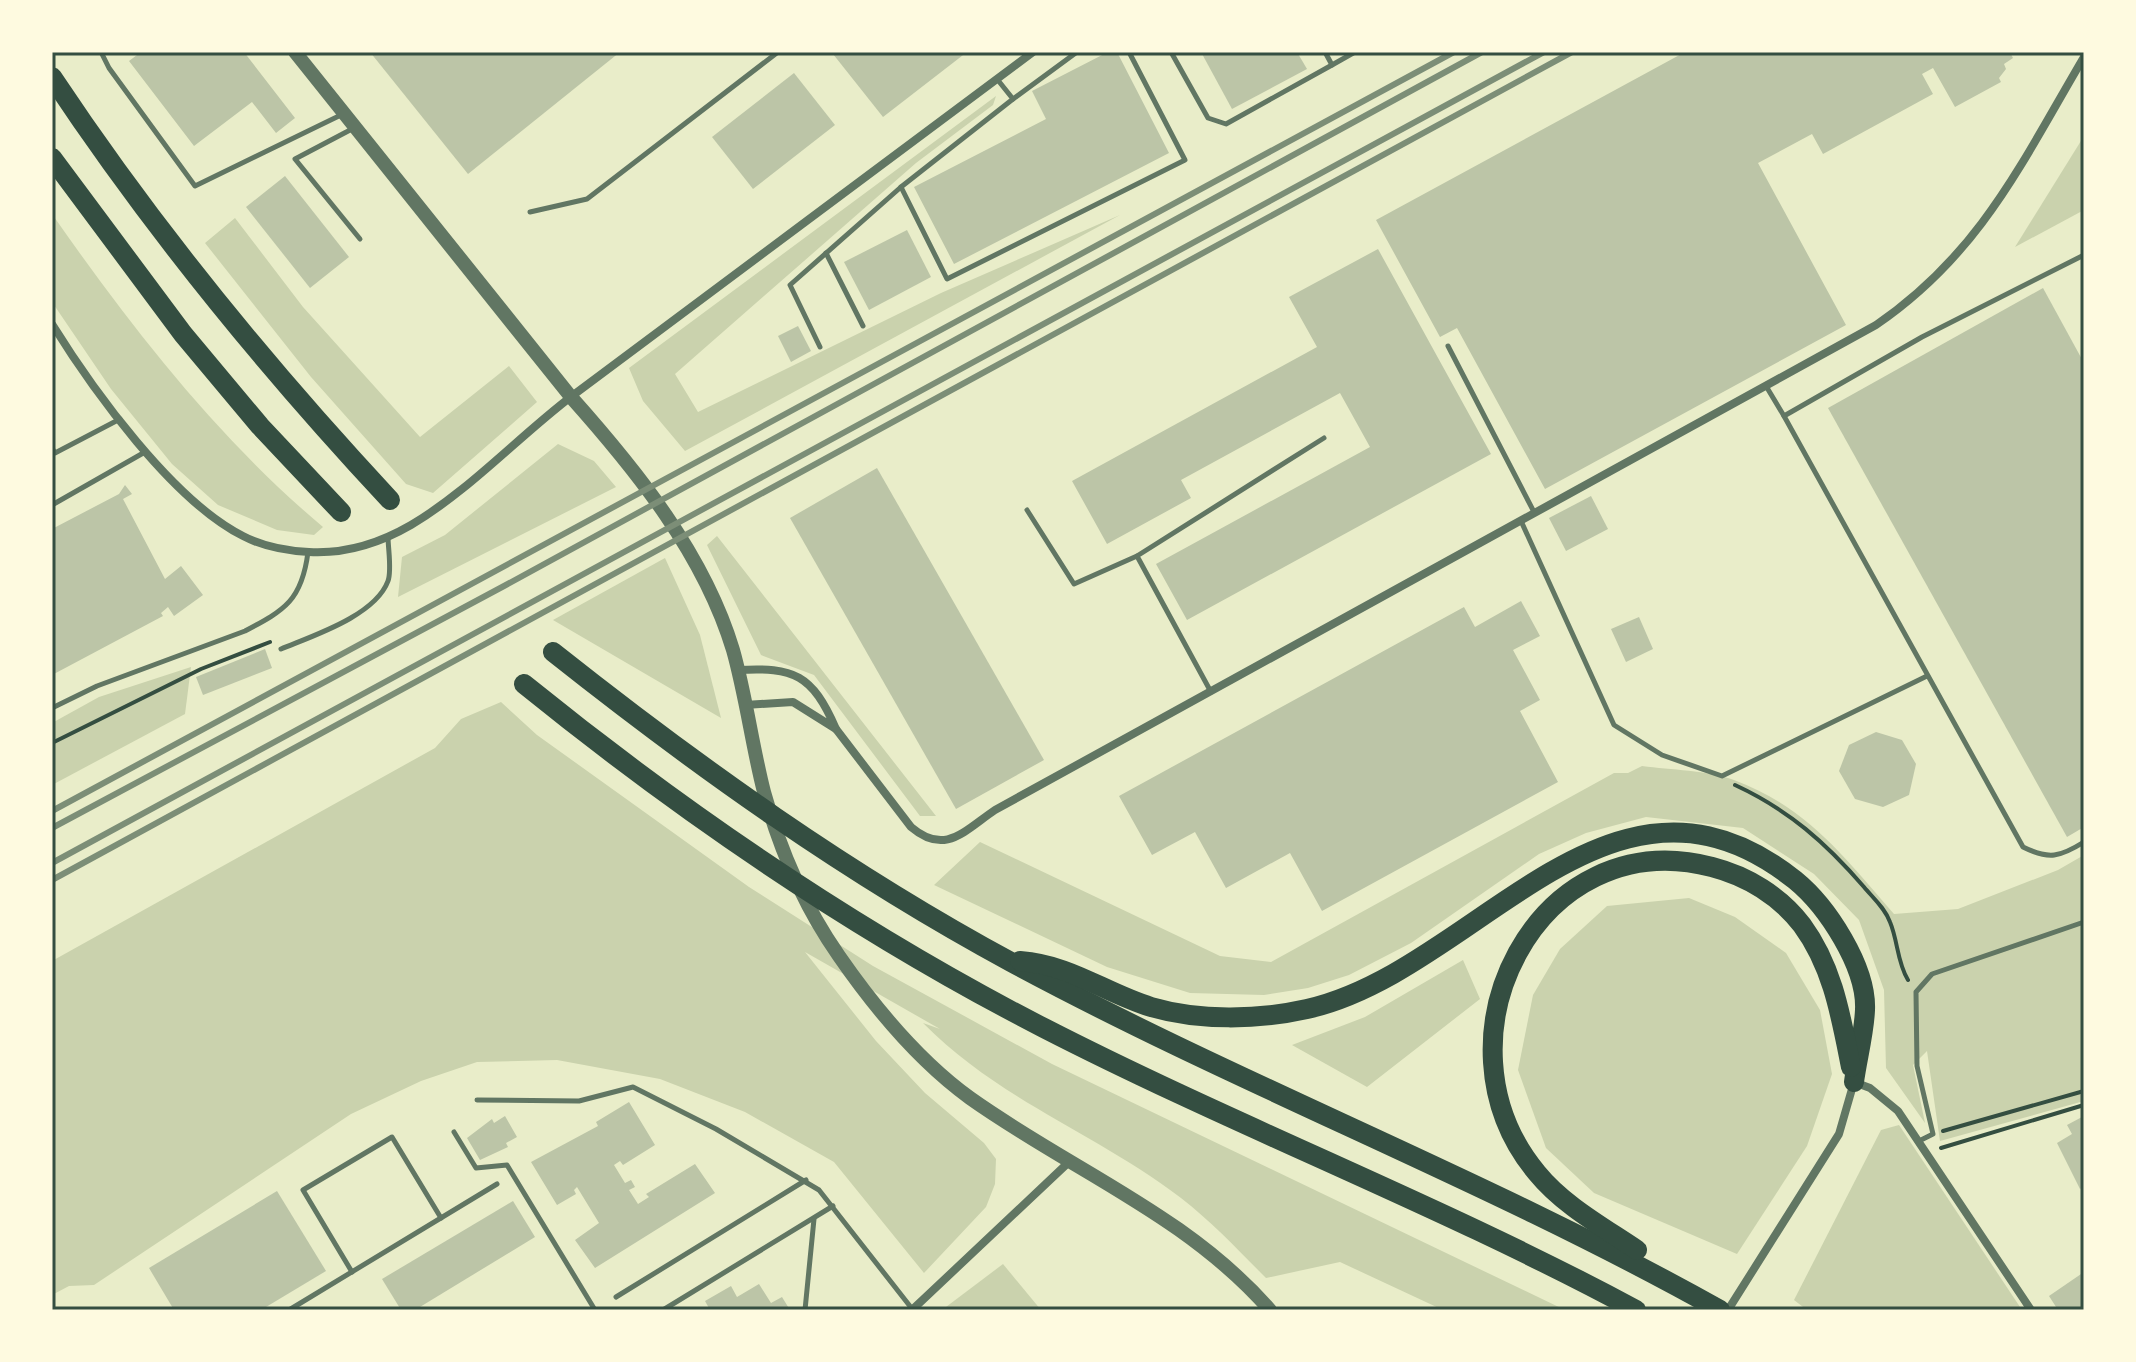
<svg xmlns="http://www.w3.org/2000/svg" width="2136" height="1362" font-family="Poppins,sans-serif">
  <rect width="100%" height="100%" fill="#e9edc9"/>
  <g fill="#cad2ad">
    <path d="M996 96 993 105 916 163 675 374 698 412 941 293 1120 215 685 451 643 401 629 368Z"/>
    <path d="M2084 136V210L2015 247Z"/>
    <path d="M52 214C131 327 217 438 323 527L314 535 277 530 218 505 172 464 111 389 52 302Z"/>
    <path d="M235 218 303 307 420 437 509 366 537 402 433 493 406 484 311 377 205 243Z"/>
    <path d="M558 444 594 461 616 487 398 597 402 557 445 535Z"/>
    <path d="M717 536 936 816H920L814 675 761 655 707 545Z"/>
    <path d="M665 558 700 635 721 718 553 620Z"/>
    <path d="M191 667 185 714 52 785V723L99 697Z"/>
    <path d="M501 702 537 735 749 887 873 966 1052 1064 1565 1310H1443L1340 1262 1266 1278C1239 1251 1212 1222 1181 1198 1096 1133 1003 1103 923 1023L940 1029 805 952 876 1041 925 1093 984 1143 996 1159 995 1184 986 1207 924 1273 834 1162 745 1112 660 1079 557 1060 477 1062 421 1081 351 1114 94 1285 69 1286 52 1295V961L435 748 461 719Z"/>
    <path d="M1642 766C1671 770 1707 770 1734 780 1807 807 1845 858 1894 914L1958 909 2058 870 2084 855V1101L1940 1141 1927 1051 1913 1065 1925 1123 1886 1068 1884 990 1859 920 1814 874 1743 828 1646 817 1586 833 1539 854 1411 943 1349 975 1308 988 1264 995 1190 993 1107 967 934 885 980 842 1220 956 1271 962 1614 773H1628Z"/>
    <path d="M1689 898 1735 917 1786 953 1820 1010 1832 1074 1807 1146 1737 1254 1594 1193 1546 1148 1518 1070 1533 995 1560 949 1607 906Z"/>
    <path d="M1463 960 1480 999 1367 1087 1292 1045 1365 1017Z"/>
    <path d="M1899 1125 2022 1310H1807L1794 1300 1881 1130Z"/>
    <path d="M1003 1264 1041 1310H942Z"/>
  </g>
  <g fill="#bcc5a7">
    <path d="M141 52H244L295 118 276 133 252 102 194 146 129 61Z"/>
    <path d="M370 52H620L468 174Z"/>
    <path d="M835 52H967L883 117 833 54Z"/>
    <path d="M1108 52H1117L1169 153 954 264 914 187 1046 119 1032 91Z"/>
    <path d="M1201 52H1297L1307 69 1232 109Z"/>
    <path d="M1685 52H2010L2013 58 2004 64 2006 69 1999 78 2001 82 1955 107 1933 68 1922 74 1933 94 1823 154 1812 134 1758 163 1846 325 1545 489 1457 328 1440 337 1376 220Z"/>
    <path d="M794 73 835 125 753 189 712 137Z"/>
    <path d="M285 176 349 257 310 288 246 207Z"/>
    <path d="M907 230 931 277 869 310 844 262Z"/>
    <path d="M1378 249 1491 454 1187 620 1156 564 1370 447 1340 393 1181 480 1191 498 1107 544 1072 481 1317 347 1289 297Z"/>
    <path d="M2043 288 2084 363V827L2067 837 1828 408Z"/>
    <path d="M798 326 811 351 791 362 778 336Z"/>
    <path d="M877 468 1044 760 956 809 790 518Z"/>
    <path d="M125 485 132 494 123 499 165 579 181 566 203 595 174 616 168 607 161 613 163 616 52 675V529L119 494Z"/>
    <path d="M1591 496 1608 529 1566 551 1549 518Z"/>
    <path d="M1521 601 1540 636 1513 650 1540 700 1520 711 1558 782 1322 911 1290 853 1226 888 1195 832 1152 855 1119 796 1464 607 1475 627Z"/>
    <path d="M1639 617 1653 649 1626 662 1611 629Z"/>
    <path d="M265 649 272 668 203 695 196 677Z"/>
    <path d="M1876 732 1902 740 1916 764 1909 795 1883 807 1855 799 1839 771 1849 745Z"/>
    <path d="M629 1102 655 1145 623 1165 620 1161 614 1165 625 1183 631 1180 635 1187 629 1190 638 1204 649 1197 646 1194 695 1164 715 1193 595 1268 575 1240 599 1223 577 1187 574 1190 576 1194 557 1205 531 1162 598 1126 596 1122Z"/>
    <path d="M505 1116 517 1137 506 1143 508 1147 480 1160 467 1138 492 1119 494 1123Z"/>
    <path d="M2082 1117 2084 1186 2080 1189 2057 1143 2072 1134 2067 1125Z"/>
    <path d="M277 1191 326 1271 261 1310H174L149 1268Z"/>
    <path d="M513 1201 535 1237 415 1310H401L382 1279Z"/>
    <path d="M2084 1272V1310H2058L2049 1296Z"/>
    <path d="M759 1284 771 1303 782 1297 790 1310H710L705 1301 731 1286 737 1297Z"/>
  </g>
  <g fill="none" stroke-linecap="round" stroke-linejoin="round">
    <g stroke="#344e41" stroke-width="4">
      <path d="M52 743 201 669 270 642"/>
      <path d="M1735 785C1789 810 1826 843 1864 887 1873 898 1885 908 1890 922 1898 941 1897 962 1908 980"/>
      <path d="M1943 1131 2084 1091"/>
      <path d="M1941 1148 2084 1105"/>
    </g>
    <g stroke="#617663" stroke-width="5">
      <path d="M101 52 109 68 195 186 343 114"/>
      <path d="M1171 52 1208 118 1226 124 1332 65"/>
      <path d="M1325 52 1332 65 1355 52"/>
      <path d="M1013 99 1077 52"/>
      <path d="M352 129 295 159 360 239"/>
      <path d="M901 187 947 279 1185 160 1129 52"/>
      <path d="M530 212 587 199 778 52"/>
      <path d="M826 253 863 326"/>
      <path d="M2084 255 1922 337 1784 416 2023 847C2049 860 2060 857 2084 842"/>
      <path d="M1448 346 1534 512"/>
      <path d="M820 347 790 285 901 187 1013 99 997 79"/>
      <path d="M1766 386 1784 416"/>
      <path d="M52 448 55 453 120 419"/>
      <path d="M52 505 145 452"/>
      <path d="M1027 510 1074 584 1137 556"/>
      <path d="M1521 521 1614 725 1662 755 1722 776 1927 676"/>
      <path d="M281 649C312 636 375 616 388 581 392 570 388 549 388 536"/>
      <path d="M1211 692 1137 556 1324 438"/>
      <path d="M52 708 97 686 245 631C285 610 302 600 308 552"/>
      <path d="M477 1100 579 1101 633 1087 716 1129 819 1190 913 1310"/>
      <path d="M454 1132 476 1168 507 1165 595 1310"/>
      <path d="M1919 1141 1933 1134 1917 1066 1916 992 1932 974 2084 922"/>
      <path d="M352 1272 303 1190 392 1137 441 1218"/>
      <path d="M616 1297 806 1180"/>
      <path d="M289 1310 497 1184"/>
      <path d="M663 1310 833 1206"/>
      <path d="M805 1310 814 1219"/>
    </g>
    <g stroke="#617663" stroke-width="8">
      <path d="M52 324C93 390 173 501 243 536 262 546 288 551 309 552 345 554 380 543 411 525 470 490 517 438 572 396 725 281 880 167 1033 52"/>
      <path d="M738 670C794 667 812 674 836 729L793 702 745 705"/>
      <path d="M836 729 911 827C945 856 964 831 995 810L1876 325C1980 254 2022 162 2084 57"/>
      <path d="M912 1310 1070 1161"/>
      <path d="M1728 1310 1839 1134 1854 1082 1870 1088 1898 1111 2031 1310"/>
    </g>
    <path stroke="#617663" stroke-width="14" d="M295 52 571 397C637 471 704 554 733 650 746 696 752 745 764 792 780 850 804 906 839 956 875 1008 919 1061 970 1098 1071 1170 1187 1215 1270 1310"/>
    <g stroke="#344e41" stroke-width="20">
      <path d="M52 77C153 229 266 367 390 500"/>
      <path d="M52 158 183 334 260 426 341 512"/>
      <path d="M553 652C698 767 848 874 1011 962 1243 1087 1490 1181 1720 1310"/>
      <path d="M524 684C687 816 857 932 1044 1028 1239 1128 1443 1206 1636 1310"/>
      <path d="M1020 961C1071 965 1103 992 1151 1007 1199 1021 1258 1020 1307 1009 1477 971 1610 733 1795 880 1827 906 1867 967 1865 1010 1864 1034 1857 1059 1854 1082"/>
      <path d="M1637 1250C1603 1227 1563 1205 1537 1173 1426 1040 1538 821 1712 867 1747 876 1780 896 1802 925 1833 967 1841 1017 1851 1067"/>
    </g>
    <g stroke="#7c8e77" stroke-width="6">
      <path d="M52 811 1454 52"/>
      <path d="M52 828 504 586 1482 52"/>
      <path d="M52 863 1544 52"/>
      <path d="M52 880 1572 52"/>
    </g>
  </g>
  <rect width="2136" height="1362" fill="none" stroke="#fefae0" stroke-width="108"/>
  <rect x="54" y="54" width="2028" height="1254" fill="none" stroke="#344e41" stroke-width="3"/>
</svg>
